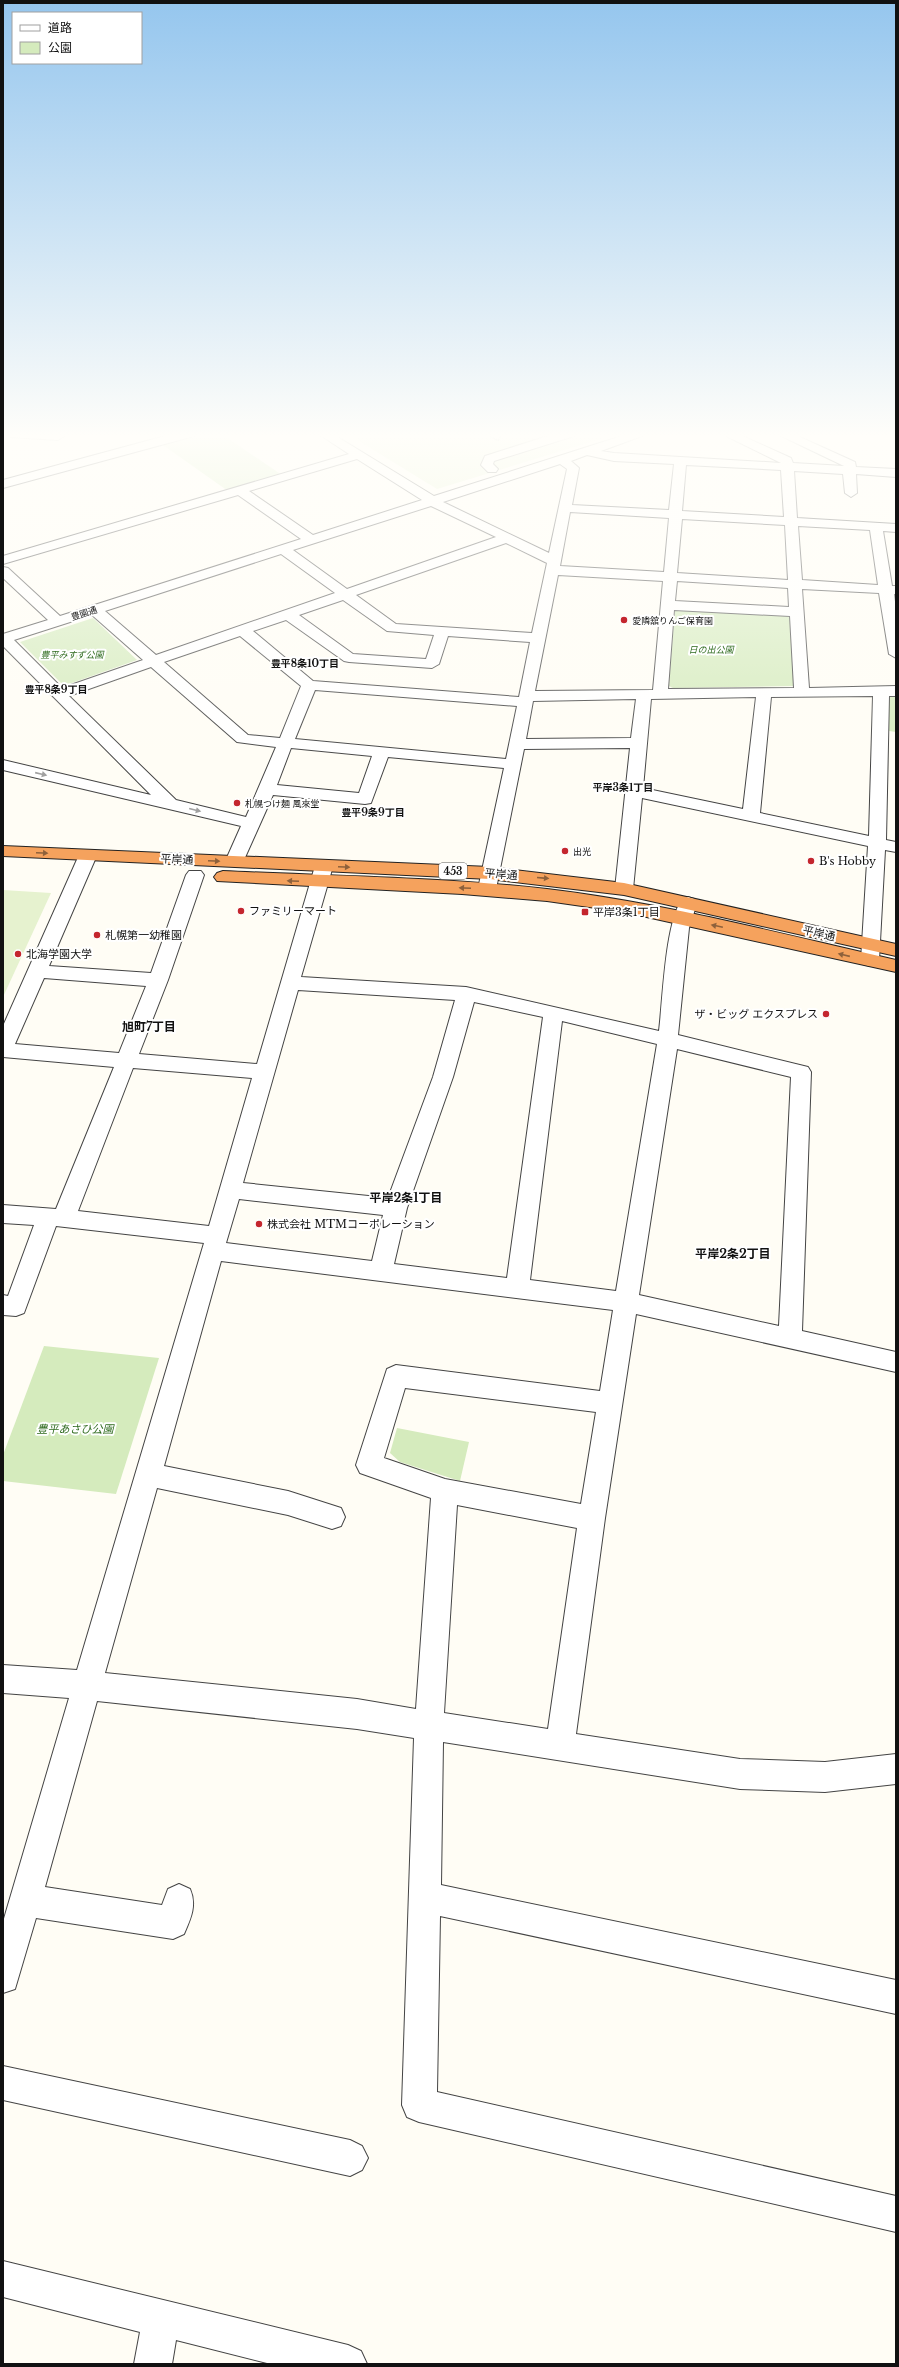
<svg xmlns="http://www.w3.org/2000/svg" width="899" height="2367" font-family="'Libre Baskerville','Noto Sans JP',serif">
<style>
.green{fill:#d5ebbd}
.pitch{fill:#e6f2cf}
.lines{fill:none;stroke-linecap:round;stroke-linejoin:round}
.minor-casing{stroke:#444;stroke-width:2}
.highway-casing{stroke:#222;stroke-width:2}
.path{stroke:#333;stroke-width:1.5;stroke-dasharray:2.5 1;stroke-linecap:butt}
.minor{fill:#fff;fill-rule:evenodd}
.highway{fill:#f5a25d;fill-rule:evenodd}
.oneway{fill:#a0a0a0}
.oneway2{fill:#8e613b}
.poi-dot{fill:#c4262e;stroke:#fff;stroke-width:1.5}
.labels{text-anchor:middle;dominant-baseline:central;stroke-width:4;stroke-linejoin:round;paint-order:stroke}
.far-street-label{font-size:9px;fill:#111;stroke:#fff}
.far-poi-label{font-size:9px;fill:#111;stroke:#fff;text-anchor:start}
.far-park-label{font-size:9px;font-style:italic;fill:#2f6b1f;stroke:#fff}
.far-neighbourhood-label{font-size:10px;font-weight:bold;fill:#111;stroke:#fff}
.shield{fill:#fff;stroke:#585858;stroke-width:1}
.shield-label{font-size:10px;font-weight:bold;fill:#111}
.street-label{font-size:11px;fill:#111;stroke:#fff}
.poi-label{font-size:11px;fill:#111;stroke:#fff;text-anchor:start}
.park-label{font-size:11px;font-style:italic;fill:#2f6b1f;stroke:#fff}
.neighbourhood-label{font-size:12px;font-weight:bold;fill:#111;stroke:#fff}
</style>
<rect width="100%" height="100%" fill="#fffdf5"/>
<g class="green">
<polygon points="205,433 220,433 282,475 228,491 163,445"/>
<polygon points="675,609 787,615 791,618 795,686 673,688 669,686"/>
<polygon points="93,618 137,660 69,684 62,684 20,642"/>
<polygon points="892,695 896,695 896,732 889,731 888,699"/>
<polygon points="44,1346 159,1358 116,1494 3,1481 3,1455"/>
<polygon points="397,1428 469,1442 460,1481 400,1462 390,1453"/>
</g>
<g class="pitch">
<polygon points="346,433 620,433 437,489"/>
<polygon points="3,890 51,893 3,997"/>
</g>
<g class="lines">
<g class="minor-casing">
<g id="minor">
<polygon points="5,433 61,433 64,436 58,440 11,437"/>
<polygon points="176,433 196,433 194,436 3,488 3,480"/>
<path d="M 317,433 L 331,433 L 434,496 L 631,433 L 650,433 L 601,451 L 614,453 L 781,463 L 720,433 L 736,433 L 791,458 L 793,463 L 844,466 L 775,433 L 791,433 L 855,462 L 856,467 L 896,469 L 896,477 L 856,474 L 857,493 L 851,497 L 845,493 L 843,474 L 794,471 L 797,518 L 896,524 L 896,532 L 883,531 L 892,586 L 896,586 L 896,594 L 894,594 L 896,609 L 896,658 L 889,654 L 879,593 L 802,589 L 809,688 L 896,686 L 896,696 L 889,696 L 886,840 L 896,842 L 896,852 L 885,850 L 879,960 L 877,964 L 870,966 L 863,964 L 861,960 L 868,846 L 642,798 L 633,889 L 630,893 L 618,893 L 615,889 L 630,748 L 524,749 L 496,889 L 493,893 L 481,893 L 478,889 L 504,768 L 388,757 L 371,803 L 365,804 L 273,795 L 243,862 L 240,866 L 228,866 L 225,862 L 241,826 L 3,770 L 3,760 L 151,795 L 3,646 L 3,634 L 48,620 L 3,578 L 3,567 L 8,568 L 60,616 L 301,539 L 238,495 L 3,564 L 3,556 L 349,454 ZM 587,455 L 614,461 L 674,464 L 669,510 L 572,505 L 579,468 L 571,461 ZM 357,459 L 422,500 L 313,535 L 249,491 ZM 560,464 L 567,469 L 549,553 L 443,502 ZM 686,465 L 781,470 L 784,517 L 682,511 ZM 431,506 L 496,537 L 347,589 L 293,550 ZM 570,512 L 669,518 L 664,572 L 560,566 ZM 682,519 L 785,525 L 788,580 L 677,573 ZM 798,526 L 870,530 L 878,585 L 802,580 ZM 506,543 L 547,563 L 532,633 L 396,624 L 356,595 ZM 281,554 L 335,593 L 156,655 L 105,611 ZM 558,575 L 663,581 L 653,690 L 535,691 ZM 677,581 L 788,588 L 789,607 L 675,601 ZM 343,600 L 387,631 L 434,635 L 426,659 L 353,654 L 299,615 ZM 674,610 L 790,616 L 794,688 L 668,689 ZM 92,615 L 143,660 L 62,688 L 14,640 ZM 286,620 L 344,661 L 349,662 L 432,668 L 439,664 L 448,636 L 530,642 L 519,697 L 313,681 L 253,631 ZM 240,636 L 301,686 L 280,738 L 248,735 L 164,662 ZM 151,667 L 237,742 L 276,747 L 246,817 L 176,800 L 69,696 ZM 315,690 L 517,706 L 506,759 L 295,739 ZM 873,696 L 869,836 L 760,813 L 771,697 ZM 756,697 L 743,809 L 643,788 L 651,699 ZM 636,699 L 631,738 L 526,739 L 533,701 ZM 291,748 L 372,756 L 359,793 L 277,785 Z"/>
<polygon points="557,433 576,433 574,436 494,461 493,464 498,469 496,472 488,472 481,465 485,456"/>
<path d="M 88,850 L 94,851 L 97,855 L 49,966 L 151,973 L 186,875 L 189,871 L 201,871 L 204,875 L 168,980 L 139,1054 L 257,1064 L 315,866 L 318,862 L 330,862 L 333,866 L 301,977 L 466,987 L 659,1031 C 663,998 665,924 682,899 L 688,897 L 694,899 L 697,903 L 689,928 L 678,1035 L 808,1067 L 811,1072 L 802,1331 L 896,1352 L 896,1372 L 636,1314 L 605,1518 L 576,1734 L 740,1759 L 825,1762 L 896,1754 L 896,1784 L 825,1792 L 740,1789 L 443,1742 L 441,1885 L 896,1980 L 896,2014 L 440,1916 L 437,2092 L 896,2196 L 896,2232 L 419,2122 L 407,2117 L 402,2105 L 414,1738 L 357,1729 L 97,1701 L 45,1887 L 162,1905 L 168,1889 L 179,1884 L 190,1889 C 197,1905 191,1918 184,1934 L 173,1939 L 36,1918 L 15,1989 L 3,1993 L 3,1922 L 69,1698 L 3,1693 L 3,1665 L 77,1670 L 204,1243 L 56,1226 L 24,1313 L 16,1316 L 3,1315 L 3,1295 L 8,1296 L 34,1225 L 3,1223 L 3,1205 L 56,1209 L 114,1067 L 3,1057 L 3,1026 L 79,855 L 82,851 ZM 44,978 L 146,986 L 119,1053 L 15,1044 ZM 298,990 L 455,1000 L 433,1077 L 388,1198 L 243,1183 ZM 474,1002 L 543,1017 L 507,1278 L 394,1264 L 407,1208 L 453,1077 ZM 562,1021 L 657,1044 L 616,1291 L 530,1280 ZM 677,1049 L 791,1077 L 779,1326 L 639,1295 ZM 133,1068 L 252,1078 L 209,1226 L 78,1211 ZM 239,1199 L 383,1215 L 372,1261 L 226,1243 ZM 221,1261 L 613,1310 L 600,1391 L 396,1365 L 387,1369 L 356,1465 L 360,1473 L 431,1498 L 416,1709 L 357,1699 L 105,1673 L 157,1488 L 288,1515 L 332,1529 L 341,1526 L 345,1517 L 341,1508 L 288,1491 L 164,1466 ZM 405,1388 L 596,1412 L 581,1504 L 445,1479 L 384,1458 ZM 457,1505 L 577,1528 L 548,1729 L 444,1713 Z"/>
<polygon points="3,2066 350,2140 362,2146 368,2158 362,2170 350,2176 3,2100"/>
<polygon points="3,2261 348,2345 361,2351 367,2364 271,2364 176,2340 172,2364 134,2364 140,2332 3,2297"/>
</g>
</g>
<g class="highway-casing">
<g id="highway">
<polygon points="3,846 490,867 624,883 896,944 896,956 624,895 490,879 3,856"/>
<path d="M 223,871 C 331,876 440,877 547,889 C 665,903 781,934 896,960 L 896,972 L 624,912 L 547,901 L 462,894 L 217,881 L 214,877 L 217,873 Z"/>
</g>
</g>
<g class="path">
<polyline points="483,433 497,440"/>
<polyline points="498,441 502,433"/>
</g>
<use href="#minor" class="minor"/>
<use href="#highway" class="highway"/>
</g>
<defs><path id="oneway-solid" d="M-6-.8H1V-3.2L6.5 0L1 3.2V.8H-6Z"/></defs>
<g class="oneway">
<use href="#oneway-solid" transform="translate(41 774) rotate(13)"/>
<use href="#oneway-solid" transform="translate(195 810) rotate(14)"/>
</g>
<g class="oneway2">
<use href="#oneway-solid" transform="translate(42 853) rotate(3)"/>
<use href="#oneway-solid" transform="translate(214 861) rotate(3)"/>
<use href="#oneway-solid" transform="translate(344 867) rotate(3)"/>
<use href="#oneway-solid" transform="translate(543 878) rotate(5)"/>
<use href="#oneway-solid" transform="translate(293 881) rotate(-177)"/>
<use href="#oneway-solid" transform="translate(465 888) rotate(-177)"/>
<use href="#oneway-solid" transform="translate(717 926) rotate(-168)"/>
<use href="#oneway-solid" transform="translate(844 955) rotate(-167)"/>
</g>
<linearGradient id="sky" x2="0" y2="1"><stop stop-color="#95c6ee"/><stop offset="0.57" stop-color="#fffefa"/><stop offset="1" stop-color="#fffefa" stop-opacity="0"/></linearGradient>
<rect width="899" height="765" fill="url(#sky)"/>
<g class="poi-dot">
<circle cx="624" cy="620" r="4"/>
<circle cx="237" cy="803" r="4"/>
<circle cx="565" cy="851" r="4"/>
<circle cx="811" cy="861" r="4"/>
<circle cx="241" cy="911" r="4"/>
<rect x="581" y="908" width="8" height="8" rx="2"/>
<circle cx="97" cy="935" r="4"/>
<circle cx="18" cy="954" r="4"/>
<circle cx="826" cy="1014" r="4"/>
<circle cx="259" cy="1224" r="4"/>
</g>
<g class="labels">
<g class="far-street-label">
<text transform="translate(84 613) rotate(-18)">豊園通</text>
</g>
<g class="far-poi-label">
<text x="632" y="620">愛隣舘りんご保育園</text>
<text x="245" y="803">札幌つけ麺 風來堂</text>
<text x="573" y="851">出光</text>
</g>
<g class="far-park-label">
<text x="711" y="649">日の出公園</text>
<text x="72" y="654">豊平みすず公園</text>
</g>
<g class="far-neighbourhood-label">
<text x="305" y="663">豊平8条10丁目</text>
<text x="56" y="689">豊平8条9丁目</text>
<text x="623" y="787">平岸3条1丁目</text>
<text x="373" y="812">豊平9条9丁目</text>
</g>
<rect class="shield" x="439" y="863" width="28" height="16" rx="3"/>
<g class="shield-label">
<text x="453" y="871">453</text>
</g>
<g class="street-label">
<text transform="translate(177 859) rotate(3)">平岸通</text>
<text transform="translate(501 874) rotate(5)">平岸通</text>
<text transform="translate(819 933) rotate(13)">平岸通</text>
</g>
<g class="poi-label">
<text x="819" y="861">B's Hobby</text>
<text x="249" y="911">ファミリーマート</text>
<text x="593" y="912">平岸3条1丁目</text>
<text x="105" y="935">札幌第一幼稚園</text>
<text x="26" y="954">北海学園大学</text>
<text x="818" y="1014" text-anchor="end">ザ・ビッグ エクスプレス</text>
<text x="267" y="1224">株式会社 MTMコーポレーション</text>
</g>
<g class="park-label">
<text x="75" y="1429">豊平あさひ公園</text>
</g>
<g class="neighbourhood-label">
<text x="149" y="1026">旭町7丁目</text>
<text x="406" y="1197">平岸2条1丁目</text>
<text x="733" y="1253">平岸2条2丁目</text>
</g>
</g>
<rect width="899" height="2367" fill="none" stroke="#111111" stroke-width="8"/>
<rect x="12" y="12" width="130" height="52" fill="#ffffff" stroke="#a0a0a0"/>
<rect x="20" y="25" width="20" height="6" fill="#ffffff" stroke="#a0a0a0"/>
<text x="48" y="32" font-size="12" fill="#111111">道路</text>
<rect x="20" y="42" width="20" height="12" fill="#d5ebbd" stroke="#a0a0a0"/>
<text x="48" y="52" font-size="12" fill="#111111">公園</text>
</svg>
